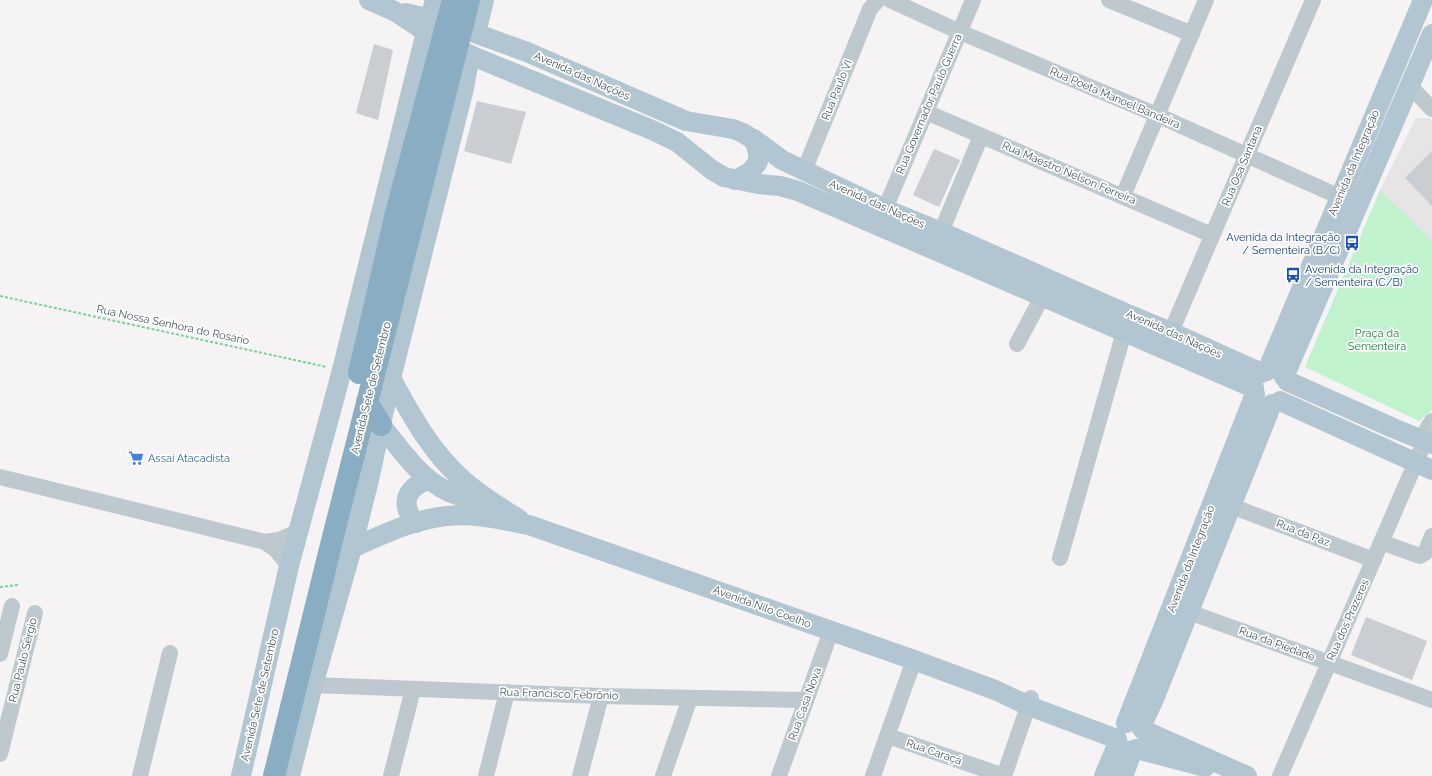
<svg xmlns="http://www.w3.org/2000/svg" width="1432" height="776" font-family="Raleway,sans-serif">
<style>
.education{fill:#e6e4e5}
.green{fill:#c1f2ce}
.building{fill:#caced2}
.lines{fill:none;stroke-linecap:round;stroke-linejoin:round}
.path{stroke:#77d299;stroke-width:2;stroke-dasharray:3 2;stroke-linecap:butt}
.minor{stroke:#bdc9cf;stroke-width:16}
.major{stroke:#b2c6d2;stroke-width:20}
.highway{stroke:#89adc2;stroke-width:22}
.labels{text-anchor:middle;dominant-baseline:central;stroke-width:3.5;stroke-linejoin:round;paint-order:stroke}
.street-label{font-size:11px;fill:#495961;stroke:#fff}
.transit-label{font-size:11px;fill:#164399;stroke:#fff;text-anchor:end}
.park-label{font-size:11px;fill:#14883e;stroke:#fff}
.shop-label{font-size:11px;fill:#366cbe;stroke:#fff;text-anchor:start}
</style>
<rect width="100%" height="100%" fill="#f5f3f3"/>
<polygon class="education" points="1416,118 1429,118 1432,121 1432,241 1380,190"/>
<polygon class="green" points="1380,190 1432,241 1432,410 1419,421 1305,367"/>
<g class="building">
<polygon points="374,44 393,50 378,120 356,113"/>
<polygon points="477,101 526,112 511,164 464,151"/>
<polygon points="934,149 960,160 939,207 913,195"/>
<polygon points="1432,151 1432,206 1405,178"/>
<polygon points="1366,617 1427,641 1412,680 1351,655"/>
</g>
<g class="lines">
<g class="path">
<polyline points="0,296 327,367"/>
<polyline points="0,587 18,585"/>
</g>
<g class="minor">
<polyline points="890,0 960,32 1157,115 1340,197"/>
<polyline points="1109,0 1192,34"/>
<polyline points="1410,86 1432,109"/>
<polyline points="926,112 1212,235"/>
<polyline points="804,171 870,9 878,0"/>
<polyline points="1123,196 1206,0"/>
<polyline points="885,209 973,0"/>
<polyline points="941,232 981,136"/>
<polyline points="1171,332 1313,0"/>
<polyline points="1017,344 1042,297 1044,284"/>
<polyline points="0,477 265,542 276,550 289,566"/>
<polyline points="1231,506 1374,560"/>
<polyline points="265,542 279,540 299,531"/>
<polyline points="1381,542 1420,556 1425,553 1432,536"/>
<polyline points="1060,558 1124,332 1124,320"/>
<polyline points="1189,612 1432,700"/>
<polyline points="0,654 12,606"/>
<polyline points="313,685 601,696 806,700"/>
<polyline points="888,736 1004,776"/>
<polyline points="0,754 35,613"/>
<polyline points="140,776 170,653"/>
<polyline points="391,776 413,689"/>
<polyline points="486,776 507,692"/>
<polyline points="580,776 601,696"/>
<polyline points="663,776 690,698"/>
<polyline points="779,776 831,631"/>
<polyline points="873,776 914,660"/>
<polyline points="1004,776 1031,698"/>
<polyline points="1280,776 1425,441 1427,429 1432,421"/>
</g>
<g class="major">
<polyline points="369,0 394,11 426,32 470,55 652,130 677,142 712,170 724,177 758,184 780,186 798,191 1254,388"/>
<polyline points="405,13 442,21 527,52 686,121 733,129 743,133 762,145 782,160 885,209 941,232 1125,313 1171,332 1262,373"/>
<polyline points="430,18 435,0"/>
<polyline points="476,33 484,0"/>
<polyline points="735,180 750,172 758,162 758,152 754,139"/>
<polyline points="1267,371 1423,0"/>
<polyline points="1284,377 1432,34"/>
<path d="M 391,378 C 411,415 431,452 463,480 C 480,495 499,507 519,519"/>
<polyline points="1287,381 1393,428 1432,444"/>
<polyline points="1280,401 1432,470"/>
<path d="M 381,425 C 403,452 424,486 460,496 C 468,499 478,499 487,501"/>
<path d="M 416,523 C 399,504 406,487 429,480"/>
<path d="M 352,548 C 382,535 414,519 447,516 C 474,513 502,520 529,525 L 914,660 L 995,690 L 1029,706 L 1117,739"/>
<polyline points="1126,723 1255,394"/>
<polyline points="1141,727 1154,699 1272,404"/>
<polyline points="1143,730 1247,776"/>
<polyline points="1137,749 1205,767"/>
<polyline points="241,776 289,566 342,370 426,32"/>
<polyline points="290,776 313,685 352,548 369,480 391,378 464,88 470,55"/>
<polyline points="1104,776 1118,743"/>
<polyline points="1123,776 1133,750"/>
</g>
<g class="highway">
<polyline points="359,373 396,213 453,0"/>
<polyline points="367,402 381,425"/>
<polyline points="274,776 329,553 469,0"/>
</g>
</g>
<defs>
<g id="bus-bare" transform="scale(1.2)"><path d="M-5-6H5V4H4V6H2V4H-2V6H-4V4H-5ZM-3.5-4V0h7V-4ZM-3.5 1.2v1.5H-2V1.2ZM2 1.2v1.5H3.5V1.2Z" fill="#1a4fb4" stroke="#fff" stroke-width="2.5" paint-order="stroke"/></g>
<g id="supermarket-bare" transform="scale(1.2)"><path d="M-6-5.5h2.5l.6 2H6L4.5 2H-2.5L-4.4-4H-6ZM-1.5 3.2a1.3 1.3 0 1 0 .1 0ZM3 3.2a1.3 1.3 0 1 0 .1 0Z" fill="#3f7fe0" stroke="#fff" stroke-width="2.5" paint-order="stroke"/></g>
</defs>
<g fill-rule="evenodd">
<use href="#bus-bare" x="1352" y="243"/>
<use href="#bus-bare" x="1293" y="275"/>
<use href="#supermarket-bare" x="136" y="458"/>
</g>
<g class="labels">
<g class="street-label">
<text transform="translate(582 76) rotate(24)">Avenida das Nações</text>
<text transform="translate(837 90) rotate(-68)">Rua Paulo VI</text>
<text transform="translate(1115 98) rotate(23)">Rua Poeta Manoel Bandeira</text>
<text transform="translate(929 104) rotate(-67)">Rua Governador Paulo Guerra</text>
<text transform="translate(1354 163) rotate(-67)">Avenida da Integração</text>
<text transform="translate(1242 166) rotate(-67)">Rua Osa Santana</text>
<text transform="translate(1069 173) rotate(23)">Rua Maestro Nelson Ferreira</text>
<text transform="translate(877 204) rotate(24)">Avenida das Nações</text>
<text transform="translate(173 325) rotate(12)">Rua Nossa Senhora do Rosário</text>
<text transform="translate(1174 334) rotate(24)">Avenida das Nações</text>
<text transform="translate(371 388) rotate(-76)">Avenida Sete de Setembro</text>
<text transform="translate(1303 533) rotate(21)">Rua da Paz</text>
<text transform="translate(1191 559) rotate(-69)">Avenida da Integração</text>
<text transform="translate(762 607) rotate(20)">Avenida Nilo Coelho</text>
<text transform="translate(1348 620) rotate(-66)">Rua dos Prazeres</text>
<text transform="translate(1277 644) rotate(20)">Rua da Piedade</text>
<text transform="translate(23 660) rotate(-76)">Rua Paulo Sérgio</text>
<text transform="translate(559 694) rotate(2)">Rua Francisco Febrônio</text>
<text transform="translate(260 695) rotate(-77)">Avenida Sete de Setembro</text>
<text transform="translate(805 704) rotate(-70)">Rua Casa Nova</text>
<text transform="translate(934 752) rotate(19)">Rua Caraçá</text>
</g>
<g class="transit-label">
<text x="1340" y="237">Avenida da Integração<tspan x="1340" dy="13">/ Sementeira (B/C)</tspan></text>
<text x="1305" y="269" text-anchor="start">Avenida da Integração<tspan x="1305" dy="13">/ Sementeira (C/B)</tspan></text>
</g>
<g class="park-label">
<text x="1377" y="333">Praça da<tspan x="1377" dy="13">Sementeira</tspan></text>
</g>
<g class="shop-label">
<text x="148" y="458">Assaí Atacadista</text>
</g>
</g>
</svg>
